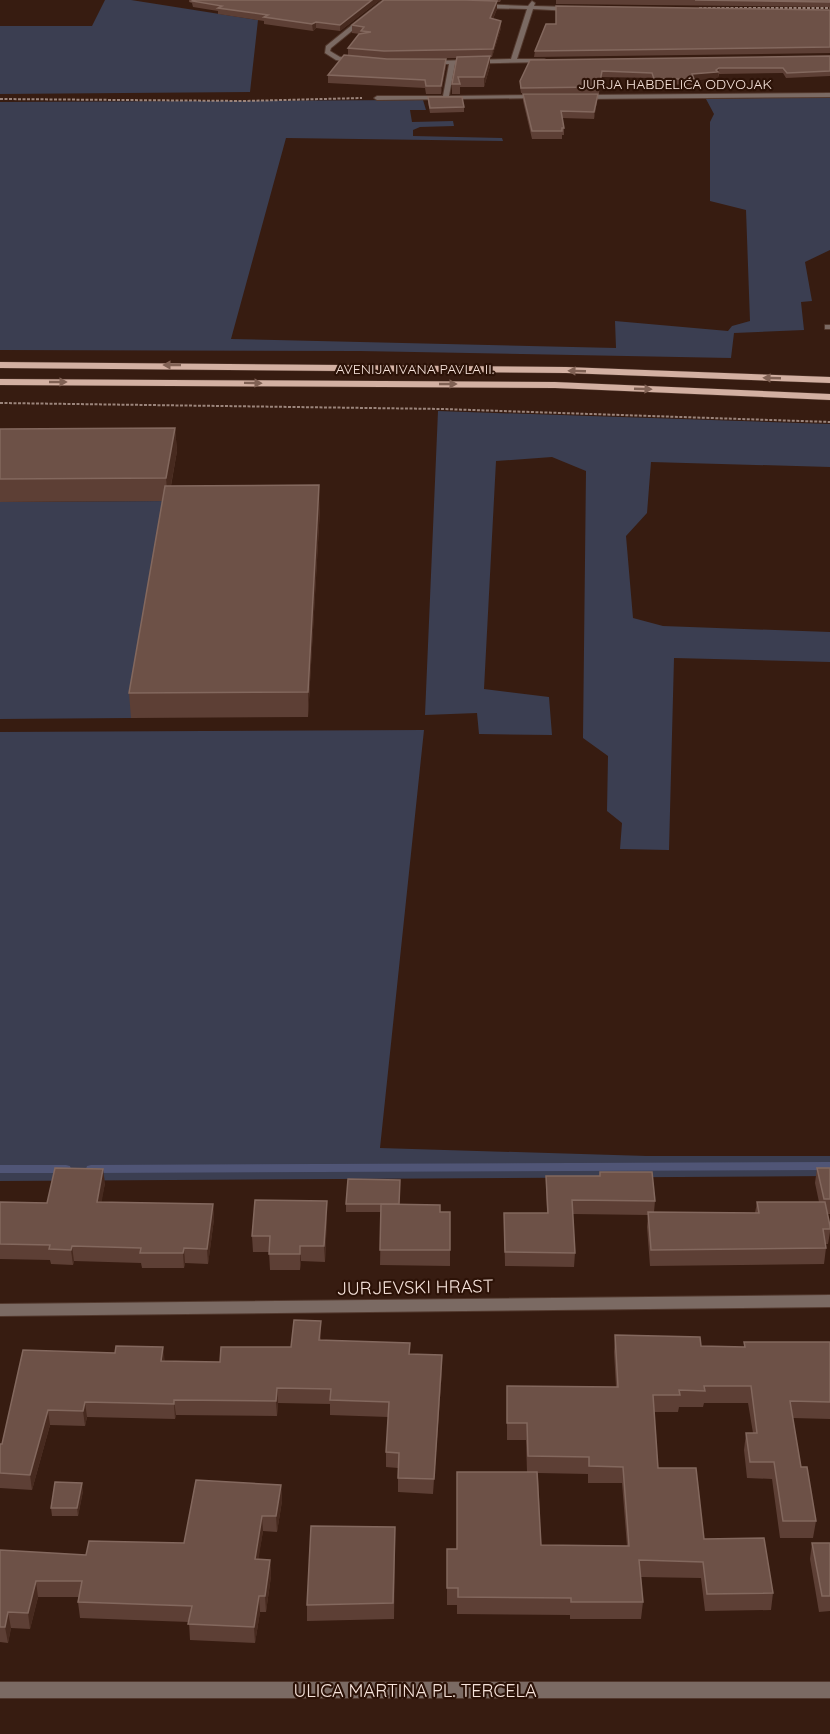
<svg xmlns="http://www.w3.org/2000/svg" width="830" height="1734" font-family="Quicksand,sans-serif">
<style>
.green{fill:#3b3e51}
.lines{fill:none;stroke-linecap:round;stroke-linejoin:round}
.stream{fill:#505576;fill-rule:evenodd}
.lane-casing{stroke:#52382d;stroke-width:2}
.street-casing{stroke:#52382d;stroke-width:2}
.primary-casing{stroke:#52382d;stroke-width:1}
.path{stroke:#9b847b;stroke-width:2;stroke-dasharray:3 1.5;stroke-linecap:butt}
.lane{fill:#7b6a63;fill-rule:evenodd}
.street{fill:#7b6a63;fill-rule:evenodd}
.primary{fill:#d3b0a2;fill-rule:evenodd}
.wall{fill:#5d3f35;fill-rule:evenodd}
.shaded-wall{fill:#472a1f}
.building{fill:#6d5147;stroke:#83685e;stroke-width:1.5}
.oneway{fill:#806154}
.labels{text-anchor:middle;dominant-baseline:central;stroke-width:4.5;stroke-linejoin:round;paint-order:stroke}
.far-street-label{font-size:14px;fill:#f7e4dc;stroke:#2c1207}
.near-street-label{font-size:18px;fill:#f7e4dc;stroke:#2c1207}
</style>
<rect width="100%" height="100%" fill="#371c11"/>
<g class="green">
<polygon points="105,0 131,0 258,20 250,92 0,94 0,26 92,26"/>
<polygon points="830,97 830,250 805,262 812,301 801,302 804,330 734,333 731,358 359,351 0,350 0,102 423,100 426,110 410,110 412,122 453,121 454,126 420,127 413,130 413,136 502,138 503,141 286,138 231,339 616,348 615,321 728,331 732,326 750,321 746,210 710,201 710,122 714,114 706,99"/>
<polygon points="438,411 830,424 830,467 651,462 647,513 626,536 633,618 663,626 830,632 830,662 674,658 669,850 620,849 622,823 607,811 608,756 583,738 586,471 552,457 496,461 484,689 549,697 552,735 479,734 477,713 425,715"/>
<polygon points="168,501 131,718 0,719 0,502"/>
<polygon points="424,730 380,1148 647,1156 830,1156 830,1176 0,1181 0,732"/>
</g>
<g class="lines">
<g class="stream">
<polygon points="830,1162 830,1170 91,1173 87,1172 86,1169 87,1166 91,1165"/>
<polygon points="0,1165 66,1165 70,1166 71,1169 70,1172 66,1173 0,1173"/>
</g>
<g class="lane-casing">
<rect id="lane" x="825" y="325" width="5" height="4"/>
</g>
<g class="street-casing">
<g id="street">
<polygon points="383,0 390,0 331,48 330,51 340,57 357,61 357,63 336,60 325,53 326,46"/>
<polygon points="532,1 535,3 534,6 571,7 574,9 571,11 533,9 517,59 544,59 546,60 546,62 455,64 449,96 538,95 540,96 540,98 377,100 374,98 377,96 443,96 449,64 432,64 429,62 430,61 511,59 527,9 480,8 477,6 480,4 528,6"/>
<polygon points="830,93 830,97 582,99 579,97 582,95"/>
<polygon points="830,1295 830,1307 0,1316 0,1304"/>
<rect x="0" y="1682" width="830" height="16"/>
</g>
</g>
<g class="primary-casing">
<g id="primary">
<polygon points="0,362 566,367 830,377 830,383 566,373 0,368"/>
<polygon points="0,379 555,382 830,394 830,400 555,388 0,385"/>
</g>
</g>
<g class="path">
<polyline points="699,8 830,8"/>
<polyline points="0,99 244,101 362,98"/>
<polyline points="0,403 442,409 830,422"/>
</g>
<use href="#lane" class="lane"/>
<use href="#street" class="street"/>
<use href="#primary" class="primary"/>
</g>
<g class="wall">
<polygon points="189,0 380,0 340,31 316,28 313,31 264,24 264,21 218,14 218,11 193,7 192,3 189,2"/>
<polygon points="384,0 501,0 500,2 497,2 497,9 493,19 501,28 492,57 490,57 490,66 484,87 460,87 460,94 452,94 452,84 457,58 384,59 446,59 446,66 441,94 426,94 425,88 328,83 328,75 348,55 348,48 360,34 352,33 352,25"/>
<polygon points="556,0 830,0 830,7 556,4"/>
<polygon points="830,10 830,53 534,57 535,51 556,24"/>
<polygon points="830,56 830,76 786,78 783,73 719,74 718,78 694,80 694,85 653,84 652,78 602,77 599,93 521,93 520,87 520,81 530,60"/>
<polygon points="523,94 597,101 594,119 562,118 564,128 564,135 562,135 562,139 532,139 523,101"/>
<polygon points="428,97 464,107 464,112 430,113 428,102"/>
<polygon points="175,428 177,451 171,486 320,508 308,717 131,718 129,693 162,501 0,502 0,429"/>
<polygon points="817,1168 830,1168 830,1214 827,1214 830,1226 830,1232 828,1244 826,1244 826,1248 824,1264 650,1266 647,1227 648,1215 573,1214 575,1253 574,1267 505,1266 504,1213 547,1213 546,1189 546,1176 599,1176 600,1172 655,1201 654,1212 755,1213 757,1202 819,1202 815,1183"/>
<polygon points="105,1183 101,1202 213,1204 214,1219 208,1264 185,1263 184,1268 142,1268 141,1263 74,1261 73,1265 51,1264 50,1260 0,1259 0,1202 47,1203"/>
<polygon points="346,1204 399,1204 440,1212 450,1212 450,1266 380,1265 381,1212 346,1212"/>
<polygon points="327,1216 325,1262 301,1261 300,1270 270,1270 269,1252 253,1252 252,1236"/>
<polygon points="321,1321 321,1340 410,1354 442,1355 442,1370 433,1494 398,1492 398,1468 386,1467 386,1452 388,1417 330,1415 330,1404 278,1403 277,1416 176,1415 175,1419 87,1417 85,1426 50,1425 32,1490 0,1488 0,1444 2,1444 23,1350 165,1361 220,1362 291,1347"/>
<path d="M 615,1335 L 701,1346 L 744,1347 L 744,1342 L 830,1342 L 830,1419 L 793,1418 L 801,1467 L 816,1521 L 813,1538 L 780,1538 L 772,1479 L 747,1478 L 744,1450 L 746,1433 L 753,1433 L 748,1403 L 704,1403 L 703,1407 L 679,1407 L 678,1412 L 654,1412 L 658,1468 L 704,1539 L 773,1593 L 771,1610 L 705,1611 L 701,1578 L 641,1577 L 643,1602 L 641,1619 L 570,1619 L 570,1615 L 457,1614 L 457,1605 L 447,1605 L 447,1549 L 457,1549 L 527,1472 L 526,1440 L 507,1440 L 507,1386 L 616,1387 L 614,1352 ZM 538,1473 L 588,1474 L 588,1483 L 622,1483 L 627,1546 L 541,1545 Z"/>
<polygon points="281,1485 282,1501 277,1532 263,1531 258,1559 270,1560 271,1576 266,1612 260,1612 255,1643 190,1640 189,1622 80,1618 78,1602 79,1597 38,1597 30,1629 11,1628 8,1643 0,1642 0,1550 86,1555 184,1543"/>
<polygon points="83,1491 78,1516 52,1516 51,1508"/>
<polygon points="395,1543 394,1619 307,1621 307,1605"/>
<polygon points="812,1543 830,1543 830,1611 819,1612 810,1559"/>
</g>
<g class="shaded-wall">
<polygon points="372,0 380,0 340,31 340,25"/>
<polygon points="497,1 497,9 490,25 490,18"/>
<polygon points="501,21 501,28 492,57 493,49"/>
<polygon points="316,22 316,28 313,31 312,24"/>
<polygon points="490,56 490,66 484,87 484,77"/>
<polygon points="446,59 446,66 441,94 441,86"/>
<polygon points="719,68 718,78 694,80 692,74"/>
<polygon points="598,94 597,101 594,119 594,112"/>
<polygon points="175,428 177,451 168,501 166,478"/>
<polygon points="319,485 320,508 308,717 308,692"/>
<polygon points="103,1169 105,1183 99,1217 97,1202"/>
<polygon points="327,1201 327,1216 325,1262 324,1246"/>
<polygon points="213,1204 214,1219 208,1264 207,1249"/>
<polygon points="72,1246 74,1261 73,1265 71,1250"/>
<polygon points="300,1246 301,1261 300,1270"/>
<polygon points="184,1248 185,1263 184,1268 183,1253"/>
<polygon points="321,1321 321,1335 319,1354 319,1340"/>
<polygon points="163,1347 165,1362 161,1361"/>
<polygon points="442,1355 442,1370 433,1494 434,1479"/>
<polygon points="277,1388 278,1403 277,1416 276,1401"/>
<polygon points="174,1400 176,1415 175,1419 174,1404"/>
<polygon points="85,1402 87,1417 85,1426 83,1411"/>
<polygon points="48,1410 50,1425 32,1490 30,1475"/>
<polygon points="82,1483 83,1491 78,1516 77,1508"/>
<polygon points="281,1485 282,1501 277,1532 276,1516"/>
<polygon points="262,1516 263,1531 256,1575 255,1559"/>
<polygon points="270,1560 271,1576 266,1612 265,1596"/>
<polygon points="36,1581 38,1597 30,1629 28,1613"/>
<polygon points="259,1596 260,1612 255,1643 254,1627"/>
<polygon points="8,1612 11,1628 8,1643 5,1627"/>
</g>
<g class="building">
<polygon points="194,0 372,0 340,25 316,22 312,24 264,17 268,15 218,8 222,6 192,1"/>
<polygon points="384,0 465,0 497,1 490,18 501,21 493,49 384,51 348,48 359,34 371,32 361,31 364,27 352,25"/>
<polygon points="695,0 830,0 830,2"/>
<polygon points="556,6 830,10 830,47 535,51 546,24 556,24"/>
<polygon points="344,55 387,59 446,59 441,86 426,86 425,80 328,75"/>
<polygon points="490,56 484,77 458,77 460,84 452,84 457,57"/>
<polygon points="830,56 830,71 787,73 783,68 719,68 716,70 718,72 692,74 694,79 654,79 652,73 602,71 599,87 521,88 520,81 530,60"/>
<polygon points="523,94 598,94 594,112 561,111 564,128 562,128 562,131 532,131"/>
<polygon points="428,97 462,97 464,107 430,108"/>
<polygon points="175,428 166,478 0,479 0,429"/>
<polygon points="319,485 308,692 129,693 165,486"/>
<polygon points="55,1168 103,1169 97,1202 213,1204 207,1249 184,1248 183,1253 140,1253 141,1248 72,1246 71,1250 49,1249 50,1245 0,1244 0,1202 47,1203"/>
<polygon points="817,1168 830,1168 830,1199 824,1199"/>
<polygon points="600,1172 652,1172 655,1201 572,1200 575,1253 505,1252 504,1213 548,1213 546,1176 600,1176"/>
<polygon points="348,1179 400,1180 399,1204 346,1204"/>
<polygon points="255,1200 327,1201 324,1246 300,1246 300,1254 269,1254 270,1236 252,1236"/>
<polygon points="757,1202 825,1202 830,1226 830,1229 823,1229 826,1248 651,1250 648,1212 759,1213"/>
<polygon points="381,1204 440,1205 440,1212 450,1212 450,1250 380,1250"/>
<polygon points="294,1320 321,1321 319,1340 410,1343 409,1354 442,1355 434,1479 398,1478 399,1453 386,1452 389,1402 330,1400 331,1389 277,1388 276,1401 174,1400 174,1404 85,1402 83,1411 48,1410 30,1475 0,1473 0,1444 2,1444 23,1350 115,1353 116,1346 163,1347 161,1361 220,1362 221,1347 291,1347"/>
<polygon points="615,1335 700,1337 701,1346 745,1347 744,1342 830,1342 830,1402 790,1401 801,1467 807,1467 816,1521 783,1521 774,1462 750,1462 746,1433 757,1433 751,1386 704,1386 705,1391 679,1390 680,1395 653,1395 658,1468 696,1468 704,1539 764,1538 773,1593 707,1594 703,1562 639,1560 643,1602 571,1602 571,1598 458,1597 458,1588 447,1588 447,1549 457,1549 457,1472 537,1472 541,1545 629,1546 623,1467 589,1466 589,1457 528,1456 527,1423 507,1423 507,1386 618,1387"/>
<polygon points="196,1480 281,1485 276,1516 262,1516 255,1559 270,1560 265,1596 259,1596 254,1627 188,1624 192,1606 78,1602 82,1581 36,1581 28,1613 8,1612 5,1627 0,1627 0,1550 86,1555 89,1541 184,1543"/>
<polygon points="55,1482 82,1483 77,1508 51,1508"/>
<polygon points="311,1526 395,1527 393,1603 307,1605"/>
<polygon points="812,1543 830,1543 830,1596 822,1596"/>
</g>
<defs><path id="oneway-solid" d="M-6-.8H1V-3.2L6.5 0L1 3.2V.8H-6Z" transform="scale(1.5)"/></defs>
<g class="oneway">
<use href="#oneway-solid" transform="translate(172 365) rotate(-180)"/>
<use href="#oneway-solid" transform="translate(577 371) rotate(-178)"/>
<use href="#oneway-solid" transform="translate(772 378) rotate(-178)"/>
<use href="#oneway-solid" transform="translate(58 382)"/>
<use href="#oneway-solid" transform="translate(253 383) rotate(1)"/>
<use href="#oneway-solid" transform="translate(448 384)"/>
<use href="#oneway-solid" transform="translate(643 389) rotate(2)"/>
</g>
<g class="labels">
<g class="far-street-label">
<text x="675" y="84">JURJA HABDELIĆA ODVOJAK</text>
<text x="415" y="369">AVENIJA IVANA PAVLA II.</text>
</g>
<g class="near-street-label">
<text transform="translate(415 1287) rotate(-1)">JURJEVSKI HRAST</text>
<text x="415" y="1690">ULICA MARTINA PL. TERCELA</text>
</g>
</g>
</svg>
